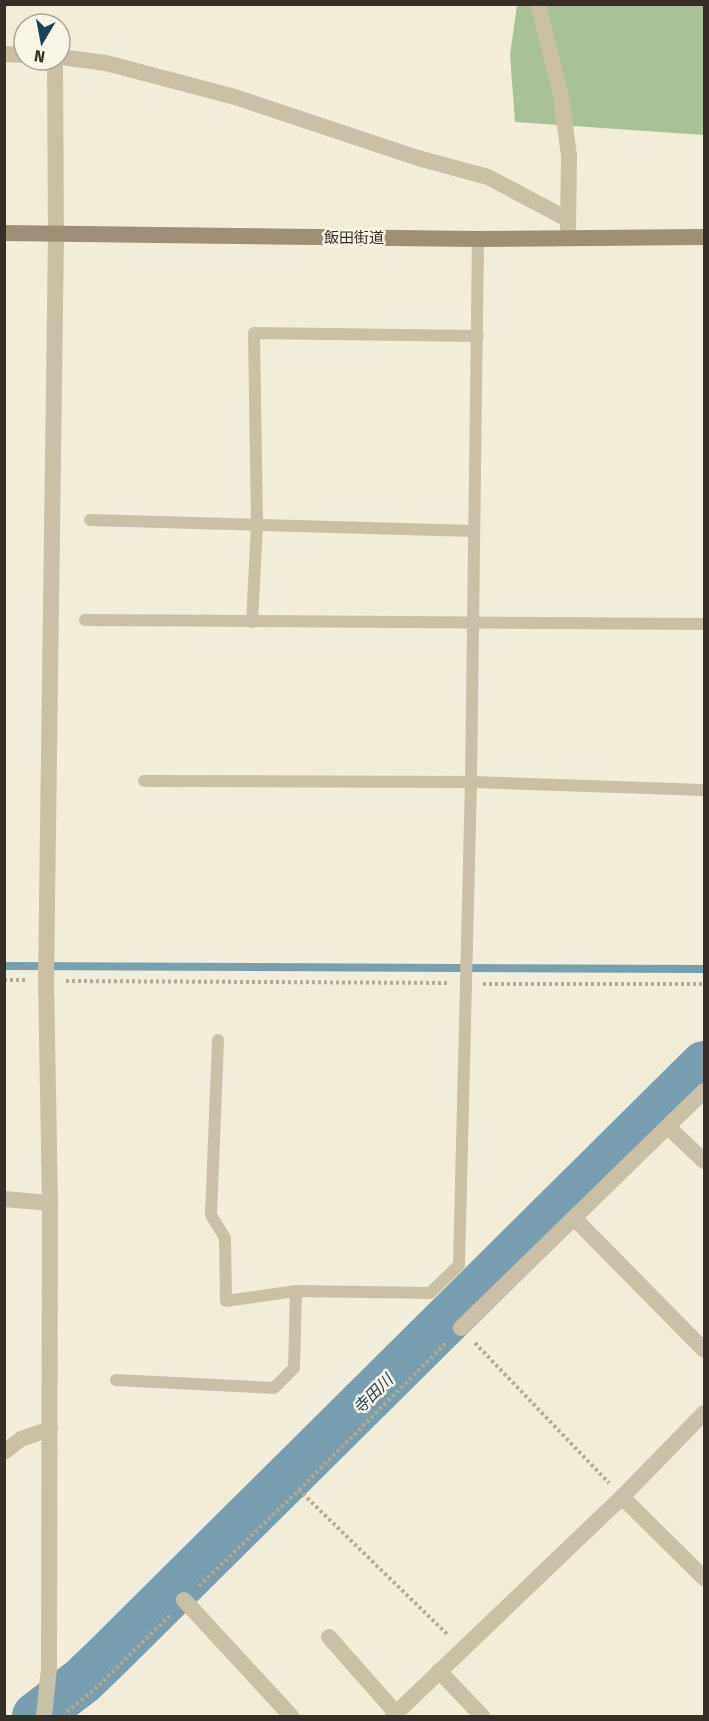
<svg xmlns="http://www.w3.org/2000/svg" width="709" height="1721" font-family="'Fira Sans','Noto Sans JP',sans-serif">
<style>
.green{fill:#a9c199}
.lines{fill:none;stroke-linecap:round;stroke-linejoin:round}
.stream{stroke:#779fb0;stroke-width:8}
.river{stroke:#779fb0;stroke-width:48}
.path{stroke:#b6aa8f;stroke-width:4;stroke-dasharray:3 3;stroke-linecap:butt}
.service{stroke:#cac0a5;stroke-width:12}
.minor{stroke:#cac0a5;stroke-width:16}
.secondary{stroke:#9e8f76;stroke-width:16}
.labels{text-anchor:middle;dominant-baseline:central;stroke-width:5;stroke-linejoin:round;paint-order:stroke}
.street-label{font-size:15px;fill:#362f27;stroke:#faf6e6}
.water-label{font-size:16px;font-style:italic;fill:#1b4458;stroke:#faf6e6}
</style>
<rect width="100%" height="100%" fill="#f2edd9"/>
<polygon class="green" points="517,5 704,5 704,135 515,122 510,55"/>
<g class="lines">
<polyline class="stream" points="4,966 704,969"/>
<polyline class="river" points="36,1716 82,1681 105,1659 704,1065"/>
<g class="path">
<polyline points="4,980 26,980"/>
<polyline points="66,981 449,983"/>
<polyline points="483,984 704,984"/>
<polyline points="475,1343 609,1483"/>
<polyline points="299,1490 447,1342"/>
<polyline points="199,1586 299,1490 448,1635"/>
<polyline points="67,1712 96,1688 170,1615"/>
</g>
<g class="service">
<polyline points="90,520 473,531"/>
<polyline points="85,620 704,624"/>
<polyline points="252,622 257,525 254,333 478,336"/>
<polyline points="144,781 471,782 704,790"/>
<polyline points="218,1040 211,1215 225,1238 226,1301 296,1291"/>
<polyline points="116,1380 274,1388 294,1368 296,1291 430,1293 459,1265 471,782 478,239"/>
</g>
<g class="minor">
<polyline points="538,4 561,96 569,156 568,228"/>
<polyline points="4,54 24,55"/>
<polyline points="60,57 106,63 235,97 418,158 488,177 567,219"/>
<polyline points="668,1127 704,1161"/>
<polyline points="4,1199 50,1203"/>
<polyline points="574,1218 704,1350"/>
<polyline points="461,1328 704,1091"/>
<polyline points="4,1452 21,1439 50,1429"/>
<polyline points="622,1497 704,1578"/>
<polyline points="184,1600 291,1716"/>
<polyline points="329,1637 396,1713"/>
<polyline points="439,1671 482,1716"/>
<polyline points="44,1716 49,1668 50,1203 46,980 56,234 55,60"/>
<polyline points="393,1716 622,1497 704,1413"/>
</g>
<polyline class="secondary" points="4,233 478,239 704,237"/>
</g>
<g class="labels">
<g class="street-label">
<text x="354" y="238">飯田街道</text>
</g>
<g class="water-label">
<text transform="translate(373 1394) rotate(-45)">寺田川</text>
</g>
</g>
<rect width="709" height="1721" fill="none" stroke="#362f27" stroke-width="12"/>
<g transform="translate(42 42) rotate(190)"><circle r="28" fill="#faf6e6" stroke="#aca69a" stroke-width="1.5"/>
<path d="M0-4.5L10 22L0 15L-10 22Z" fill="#1b4458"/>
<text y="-9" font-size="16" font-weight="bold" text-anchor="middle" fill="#362f27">N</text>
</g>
</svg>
